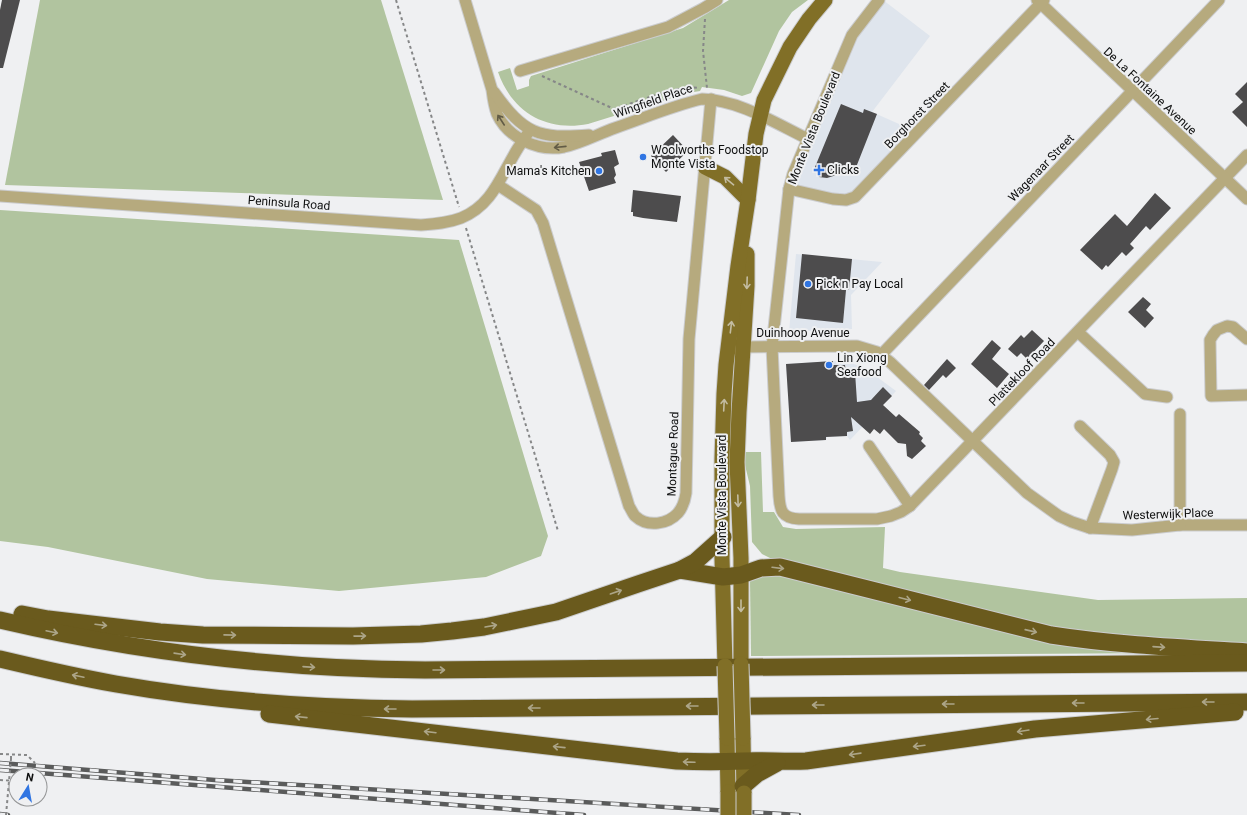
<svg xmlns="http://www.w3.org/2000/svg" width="1247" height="815" font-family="Roboto,sans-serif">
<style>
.built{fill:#dfe5ed}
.green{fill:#b1c49f}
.building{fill:#4d4c4d}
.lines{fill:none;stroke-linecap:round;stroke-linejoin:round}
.minor-casing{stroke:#cbccce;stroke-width:13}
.major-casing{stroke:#cbccce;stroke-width:17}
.highway-casing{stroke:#cbccce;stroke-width:19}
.path{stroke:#868788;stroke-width:2;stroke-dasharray:3 3;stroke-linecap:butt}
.minor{stroke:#b6aa7e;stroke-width:11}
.major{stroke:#816f27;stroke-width:15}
.highway{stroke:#6a5a1d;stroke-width:17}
.rail-casing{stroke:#5a5b5b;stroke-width:4.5}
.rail{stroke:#eff0f2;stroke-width:3;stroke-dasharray:9;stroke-linecap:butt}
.major-bridge-casing{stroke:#cbccce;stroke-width:17;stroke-linecap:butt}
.path-bridge{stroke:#868788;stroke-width:2;stroke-dasharray:3 3;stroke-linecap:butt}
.major-bridge{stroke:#816f27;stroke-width:15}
.oneway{stroke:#625c46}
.oneway2{stroke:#c3bca1}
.oneway3{stroke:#aca588}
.poi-dot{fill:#3075e2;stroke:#eff0f2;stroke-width:1.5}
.labels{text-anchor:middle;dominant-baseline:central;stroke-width:4;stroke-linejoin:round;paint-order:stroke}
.street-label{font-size:12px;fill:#0e0f0f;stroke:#eff0f2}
.poi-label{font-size:12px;fill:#0e0f0f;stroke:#eff0f2;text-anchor:start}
</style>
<rect width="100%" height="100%" fill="#eff0f2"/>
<g class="built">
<polygon points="883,0 930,36 872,112 917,132 855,197 789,189 853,35"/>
<polygon points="796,254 882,262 851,295 852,329 789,332"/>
<polygon points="838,361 846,361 859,366 857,368 877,377 896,391 850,440 847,436 827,437 826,440 791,442 786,364"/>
</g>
<g class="green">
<polygon points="40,0 381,0 443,200 5,185"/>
<path d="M 729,0 L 808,0 L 792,12 L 779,31 L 751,93 L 742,96 L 724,90 L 702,87 L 700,91 L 688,93 L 588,124 C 546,132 512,112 498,72 L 510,68 L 517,90 L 529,86 L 529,80 L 531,76 L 683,28 Z"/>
<polygon points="0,210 459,240 548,536 541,556 486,577 339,591 207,579 48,547 0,541"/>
<polygon points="744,452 761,452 763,512 774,512 783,527 796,529 885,527 883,568 900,572 1098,600 1247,598 1247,643 1172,641 1072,632 772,559 762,554 752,542 750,486 744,461"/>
<polygon points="770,573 1174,653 751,656 750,580"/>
</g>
<g class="building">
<polygon points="2,0 20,0 3,68 0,68 0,10"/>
<polygon points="1247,82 1247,127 1232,112 1243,102 1235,94"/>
<polygon points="841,104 863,113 864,109 877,114 853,175 846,172 827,178 819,177 815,167"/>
<polygon points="673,135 688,151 666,172 651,156"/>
<polygon points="615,150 619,164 614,167 616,175 614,178 616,183 589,191 579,162 602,156 601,153"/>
<polygon points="633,190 681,196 677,222 643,218 633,216 633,212 631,212"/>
<polygon points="1155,193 1171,208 1150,230 1146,226 1130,244 1134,248 1126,256 1122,252 1108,267 1106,265 1102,270 1080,250 1115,214 1127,226"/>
<polygon points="802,254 852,259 849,290 846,290 843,323 796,318"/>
<polygon points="1143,297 1151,304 1146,310 1154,318 1145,328 1128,312"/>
<polygon points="1032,330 1044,341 1027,359 1021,353 1017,357 1008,349 1021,335 1024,338"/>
<polygon points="992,340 1001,348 992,359 1009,374 997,388 971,364"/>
<polygon points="947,359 956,368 946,378 943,375 929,390 924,385"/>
<polygon points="833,361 833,365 845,365 846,373 855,372 857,402 871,400 883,387 892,396 883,405 896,417 899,414 920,432 919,434 923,438 921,441 926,446 912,459 907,456 906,444 898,443 884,429 880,434 874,429 870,434 851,417 853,431 847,432 847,436 826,437 826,440 791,442 786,364"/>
</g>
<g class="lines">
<g class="minor-casing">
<g id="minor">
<path d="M 465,0 L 492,90 C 493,98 494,106 497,114 C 508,138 538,152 564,147 C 582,143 598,134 615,128 C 644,118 672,106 702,99 C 739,100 775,123 808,139"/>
<path d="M 879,0 L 852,35 L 793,174 L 789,189 L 772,347 L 779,496 C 780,511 782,518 799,519 L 877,519 L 891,516 L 901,512 L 910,506 L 1247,155"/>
<polyline points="1037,0 1247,199"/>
<polyline points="520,71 668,27 704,8 717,0"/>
<path d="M 494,92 C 524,134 538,139 589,135"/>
<path d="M 498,185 L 536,210 L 543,223 L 629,506 C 631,509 633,514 635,516 C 648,528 668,524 678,513 C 683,507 685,500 686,493 L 689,339 L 711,99"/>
<polyline points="789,189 833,199 846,200 855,197 1044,0"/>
<path d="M 0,196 L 421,225 C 435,224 448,223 461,218 C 493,205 501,175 518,148 C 522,142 526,136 530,130"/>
<polyline points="1078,332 1145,394 1167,397"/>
<polyline points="1247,339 1233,327 1227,326 1217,330 1213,335 1210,340 1211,396 1247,395"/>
<polyline points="738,350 743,347 857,346 877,352 890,362 1027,493 1059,516 1072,522 1090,528 1132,530 1180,525 1247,525"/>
<polyline points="881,355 1219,0"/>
<polyline points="1080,426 1110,455 1114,462 1112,469 1090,528"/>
<polyline points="869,446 910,506"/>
<polyline points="1180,525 1180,414"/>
</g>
</g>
<g class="major-casing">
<g id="major">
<polyline points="705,167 725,177 748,200"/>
<polyline points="741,664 741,558 737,462 739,412 747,286 747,254"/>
<polyline points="725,666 722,558 722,459 724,394 726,365 738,266 748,200 756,134 764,100 790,47 809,19 825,0"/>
<polyline points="727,738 728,792"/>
<polyline points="743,738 744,793"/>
</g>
</g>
<g class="highway-casing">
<g id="highway">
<path d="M 680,570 L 723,577 L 741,575 L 761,568 L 780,567 L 1051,635 C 1116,645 1181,648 1247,652"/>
<polyline points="22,614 48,619 160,632 203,635 353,636 421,634 452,631 484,627 556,612 638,584 680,570 695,562 723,537"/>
<path d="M 0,620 C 141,653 280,669 425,670 L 1247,663"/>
<path d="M 0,659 C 38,668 77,677 116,684 C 213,701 314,708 412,709 L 1247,702"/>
<path d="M 269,714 L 677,761 C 699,762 721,762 743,761 C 764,760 785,762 806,761 L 1035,729 L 1235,712"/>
<polyline points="743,786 757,774 777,763"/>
</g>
</g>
<g class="path">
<polyline points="396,0 459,207"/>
<polyline points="705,19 703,51 707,88"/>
<path d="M 542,76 L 614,109 C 634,103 680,84 699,88"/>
<polyline points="466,228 558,531"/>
<polyline points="0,754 27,755 35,763"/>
<polyline points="11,759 11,755"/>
<polyline points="0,780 16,781"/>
</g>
<use href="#minor" class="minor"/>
<use href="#major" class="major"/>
<use href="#highway" class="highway"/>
<g class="rail-casing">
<g id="rail">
<polyline points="0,763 215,780 799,815"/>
<polyline points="0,770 584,815"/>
<polyline points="0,814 8,815"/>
</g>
</g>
<use href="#rail" class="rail"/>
<g class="major-bridge-casing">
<g id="major-bridge">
<polyline points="741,664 743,738"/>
<polyline points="725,666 727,738"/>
<polyline points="728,792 728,815"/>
<polyline points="744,793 744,815"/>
</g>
</g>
<polyline class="path-bridge" points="6,815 11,759"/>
<use href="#major-bridge" class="major-bridge"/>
</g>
<defs><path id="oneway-shaft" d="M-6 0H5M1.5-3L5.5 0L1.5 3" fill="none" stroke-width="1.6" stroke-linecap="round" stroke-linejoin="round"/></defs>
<g class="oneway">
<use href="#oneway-shaft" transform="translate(501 120) rotate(-123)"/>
<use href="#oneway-shaft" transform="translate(560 147) rotate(174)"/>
</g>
<g class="oneway2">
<use href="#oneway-shaft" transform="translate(729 181) rotate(-140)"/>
<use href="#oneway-shaft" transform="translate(747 283) rotate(92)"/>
<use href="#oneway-shaft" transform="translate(731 327) rotate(-83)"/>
<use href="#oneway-shaft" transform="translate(724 405) rotate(-87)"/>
<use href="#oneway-shaft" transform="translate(738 501) rotate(88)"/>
<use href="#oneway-shaft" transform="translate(741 606) rotate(90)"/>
</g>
<g class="oneway3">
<use href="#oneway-shaft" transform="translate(778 568) rotate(7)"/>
<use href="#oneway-shaft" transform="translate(616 592) rotate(-19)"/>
<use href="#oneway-shaft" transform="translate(905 599) rotate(14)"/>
<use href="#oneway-shaft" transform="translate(101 625) rotate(7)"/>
<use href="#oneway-shaft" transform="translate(491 626) rotate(-10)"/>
<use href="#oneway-shaft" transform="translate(1031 631) rotate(13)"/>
<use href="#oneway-shaft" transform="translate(52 632) rotate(12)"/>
<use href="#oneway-shaft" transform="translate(230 635) rotate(1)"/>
<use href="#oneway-shaft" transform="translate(360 636) rotate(-1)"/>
<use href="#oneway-shaft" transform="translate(1159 647) rotate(4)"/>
<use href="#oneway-shaft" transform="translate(180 654) rotate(8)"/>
<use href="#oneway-shaft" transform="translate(309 667) rotate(4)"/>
<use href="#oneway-shaft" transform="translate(439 670)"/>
<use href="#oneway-shaft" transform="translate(78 676) rotate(-168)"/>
<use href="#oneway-shaft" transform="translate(1208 702) rotate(180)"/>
<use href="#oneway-shaft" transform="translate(1078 703) rotate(180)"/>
<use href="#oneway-shaft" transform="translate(948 704) rotate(180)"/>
<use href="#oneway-shaft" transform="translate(818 705) rotate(180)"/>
<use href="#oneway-shaft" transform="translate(692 706) rotate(180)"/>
<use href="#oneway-shaft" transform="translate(534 708) rotate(180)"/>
<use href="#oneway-shaft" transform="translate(390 709) rotate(-180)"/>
<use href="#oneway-shaft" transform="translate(301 717) rotate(-174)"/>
<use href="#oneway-shaft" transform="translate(1152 719) rotate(175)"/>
<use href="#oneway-shaft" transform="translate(1023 731) rotate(171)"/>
<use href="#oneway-shaft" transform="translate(430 732) rotate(-173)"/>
<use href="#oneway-shaft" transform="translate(919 746) rotate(173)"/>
<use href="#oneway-shaft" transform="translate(559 747) rotate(-174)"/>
<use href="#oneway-shaft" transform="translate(855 754) rotate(172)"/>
<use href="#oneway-shaft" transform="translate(689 762) rotate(-178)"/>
</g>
<g class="poi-dot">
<circle cx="643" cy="157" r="4"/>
<path d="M817 164h4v4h4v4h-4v4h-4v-4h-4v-4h4z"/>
<circle cx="599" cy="171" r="4"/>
<circle cx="808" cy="284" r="4"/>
<circle cx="829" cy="365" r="4"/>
</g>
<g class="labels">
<g class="street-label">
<text transform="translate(1150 91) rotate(43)">De La Fontaine Avenue</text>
<text transform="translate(653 101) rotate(-19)">Wingfield Place</text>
<text transform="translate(917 115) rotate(-46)">Borghorst Street</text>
<text transform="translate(814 128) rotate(-68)">Monte Vista Boulevard</text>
<text transform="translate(1041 168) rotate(-46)">Wagenaar Street</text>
<text transform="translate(289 203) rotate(4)">Peninsula Road</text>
<text x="803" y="333">Duinhoop Avenue</text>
<text transform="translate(1022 372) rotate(-46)">Plattekloof Road</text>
<text transform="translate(673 454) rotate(-88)">Montague Road</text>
<text transform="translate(722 495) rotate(-90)">Monte Vista Boulevard</text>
<text transform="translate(1168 514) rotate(-2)">Westerwijk Place</text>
</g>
<g class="poi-label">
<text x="651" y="150">Woolworths Foodstop<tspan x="651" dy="14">Monte Vista</tspan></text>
<text x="827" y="170">Clicks</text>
<text x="591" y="171" text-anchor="end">Mama's Kitchen</text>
<text x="816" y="284">Pick n Pay Local</text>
<text x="837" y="358">Lin Xiong<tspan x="837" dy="14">Seafood</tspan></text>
</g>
</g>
<g transform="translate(28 787) rotate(11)"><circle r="19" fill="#eff0f2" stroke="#959697"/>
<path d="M0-3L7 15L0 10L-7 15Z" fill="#3075e2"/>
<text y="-6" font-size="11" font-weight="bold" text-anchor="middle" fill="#0e0f0f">N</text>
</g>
</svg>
